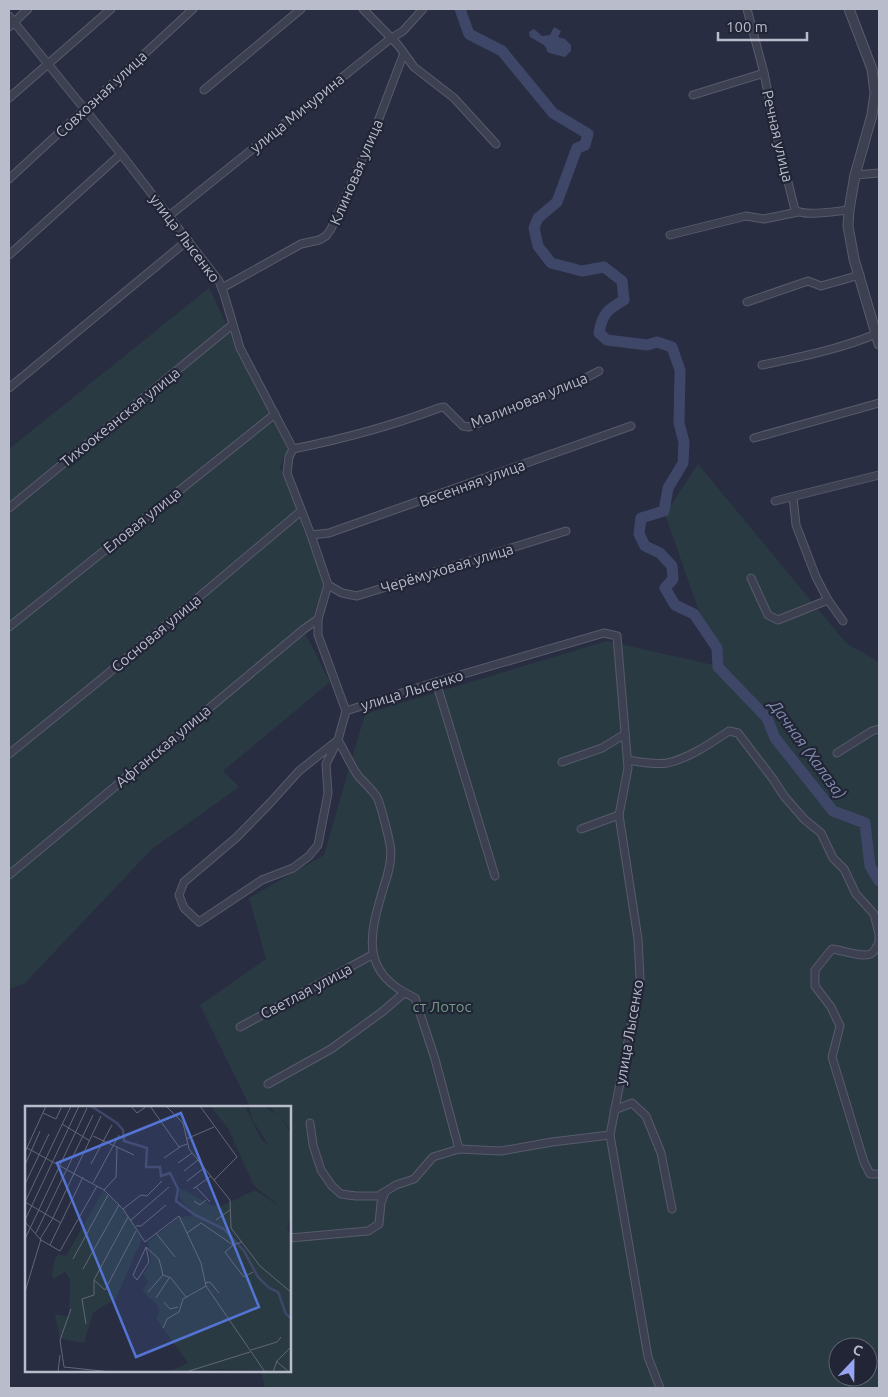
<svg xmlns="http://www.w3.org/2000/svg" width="888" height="1397" font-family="Ubuntu,sans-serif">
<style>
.green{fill:#2a3a42;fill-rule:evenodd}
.water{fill:#3f4769}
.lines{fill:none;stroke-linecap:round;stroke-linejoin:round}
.river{stroke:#3f4769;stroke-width:11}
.minor-casing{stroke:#575b6b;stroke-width:9}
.tertiary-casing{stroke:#575b6b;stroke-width:11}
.minor{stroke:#3c4051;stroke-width:7}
.tertiary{stroke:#3c4051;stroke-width:9}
.labels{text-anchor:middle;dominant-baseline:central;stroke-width:4.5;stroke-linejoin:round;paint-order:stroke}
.street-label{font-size:15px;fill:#b9bccb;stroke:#212536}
.park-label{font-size:15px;fill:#729a84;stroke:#212536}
.water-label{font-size:16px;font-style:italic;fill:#838cb0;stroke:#212536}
.inset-river{fill:none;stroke:#3f4769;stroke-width:2.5}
.inset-road{fill:none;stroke:#626678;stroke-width:1}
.view{fill:#5474d3;fill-opacity:0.15;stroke:#5474d3;stroke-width:2.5}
.inset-edge{fill:none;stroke:#b9bccb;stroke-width:2.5}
</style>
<rect width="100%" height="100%" fill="#282d41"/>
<g class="green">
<polygon points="209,288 228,328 290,445 280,467 312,550 324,588 306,635 330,682 223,771 239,787 152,849 24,984 9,989 9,449"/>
<path d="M 698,464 L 846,643 L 879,662 L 879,1388 L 265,1388 L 261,1371 L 290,1371 L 290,1107 L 250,1107 L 200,1005 L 266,959 L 249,898 L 324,855 L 365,714 L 607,641 L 718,666 L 665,514 ZM 838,1347 L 868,1347 L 868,1377 L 838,1377 Z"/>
</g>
<polygon class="water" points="554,27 561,31 558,37 565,39 571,45 571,51 565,57 549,53 546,50 547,49 544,45 530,37 529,32 534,29 542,36 550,35"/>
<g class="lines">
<path class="river" d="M 460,9 L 469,34 L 502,51 L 553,113 L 588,134 L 585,145 L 577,148 L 557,202 L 538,218 L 534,228 L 538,246 L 551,263 L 582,271 L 604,267 L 622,281 L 624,300 C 608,309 602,314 599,333 L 607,340 L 647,345 L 657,342 L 672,347 L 680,370 L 679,423 L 684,442 L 683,463 L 668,488 L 664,511 L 641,518 L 639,534 L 645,546 L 660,553 L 672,566 L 673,579 L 665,588 L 675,605 L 694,614 L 717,648 L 718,667 L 767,718 L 775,738 L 833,811 L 865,823 L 870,866 L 879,881"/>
<g class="minor-casing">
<g id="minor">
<polyline points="363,9 398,45 414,67 454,98 496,144"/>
<path d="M 747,9 L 764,73 L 777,138 L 795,210 C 805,217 836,211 849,210"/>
<polyline points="9,16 121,154 219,281 224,294 240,348 293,449 289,457 287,473 311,535 328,585 318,619 318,635 346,711 436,682 604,633 617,636 628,768 619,815 638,939 640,979 610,1135 648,1357 660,1388"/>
<polyline points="9,27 28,9"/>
<polyline points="204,90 301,9"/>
<polyline points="693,95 764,73"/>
<polyline points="9,98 111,9"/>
<polyline points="855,175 879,173"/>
<polyline points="9,179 193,9"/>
<polyline points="169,216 390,39 403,31 423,9"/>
<polyline points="670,235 746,216 764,219 798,212"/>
<polyline points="9,255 121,154"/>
<polyline points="222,288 301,244 319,240 326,236 331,229 372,137 404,53"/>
<polyline points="747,302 808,281 821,286 860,275"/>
<path d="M 762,365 C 801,357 840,349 876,334"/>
<polyline points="9,388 188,240"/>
<polyline points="754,438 879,403"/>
<path d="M 293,449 C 343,439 391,426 439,408 L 444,407 L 463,426 L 469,427 L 578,382 L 599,371"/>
<polyline points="793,497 796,525 816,577 828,600 843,621"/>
<polyline points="775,501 879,475"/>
<polyline points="9,508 232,325"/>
<polyline points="311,535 329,533 631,426"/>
<polyline points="751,578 768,615 778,620 828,600"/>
<polyline points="328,585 342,593 357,596 566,531"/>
<polyline points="9,627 275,414"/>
<polyline points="436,682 495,876"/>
<path d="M 346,711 L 338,740 C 345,752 351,766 359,777 C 365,783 372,790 377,797 C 381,806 388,834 390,845 C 393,858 388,874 384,886 C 369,936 359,972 415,998 L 435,1059 L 459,1149"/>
<polygon points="338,740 326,764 328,793 318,845 309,856 293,868 262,880 199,922 184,908 179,895 184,882 237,837 271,802 299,771"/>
<polyline points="837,753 872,731 879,729"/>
<polyline points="9,754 105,676 301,511"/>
<path d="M 628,760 C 640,762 654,765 667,763 C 688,759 711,743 729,731 L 738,733 L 773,779 L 784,796 L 804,819 L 821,833 L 833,858 L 844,869 L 856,894 L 874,914 L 879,934 L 879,943"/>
<polyline points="562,762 602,748 625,734"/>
<polyline points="581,829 619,815"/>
<polyline points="9,875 304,629 318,619"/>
<path d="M 879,943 C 877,946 875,951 872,953 C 864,959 842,950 832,949 L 815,970 L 815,986 L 831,1007 L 840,1026 L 832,1057 L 864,1162 L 870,1174 L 879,1174"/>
<polyline points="240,1027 372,955"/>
<polyline points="268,1084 331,1049 382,1012 404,993"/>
<polyline points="614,1110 632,1103 646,1116 661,1153 672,1209"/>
<polyline points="310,1123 313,1145 321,1170 332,1186 341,1194 356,1196 378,1196 396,1185 414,1179 433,1157 459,1149 501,1151 552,1142 610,1135"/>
<polyline points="290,1238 368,1231 379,1224 381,1203 385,1192"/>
</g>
</g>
<g class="tertiary-casing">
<polyline id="tertiary" points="849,9 872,69 875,93 872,115 855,175 849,210 848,226 854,259 879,344"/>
</g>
<use href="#minor" class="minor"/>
<use href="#tertiary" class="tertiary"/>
</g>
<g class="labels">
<g class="street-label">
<text transform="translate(101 94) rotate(-43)">Совхозная улица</text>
<text transform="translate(297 113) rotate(-39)">улица Мичурина</text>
<text transform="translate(778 136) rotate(77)">Речная улица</text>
<text transform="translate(356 172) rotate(-67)">Клиновая улица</text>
<text transform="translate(185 238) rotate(53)">улица Лысенко</text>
<text transform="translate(529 400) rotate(-22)">Малиновая улица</text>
<text transform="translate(120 417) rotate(-39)">Тихоокеанская улица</text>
<text transform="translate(472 483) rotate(-20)">Весенняя улица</text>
<text transform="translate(142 520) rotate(-39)">Еловая улица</text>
<text transform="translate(447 568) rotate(-17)">Черёмуховая улица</text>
<text transform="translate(156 633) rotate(-40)">Сосновая улица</text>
<text transform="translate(412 690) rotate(-17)">улица Лысенко</text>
<text transform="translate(163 746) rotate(-40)">Афганская улица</text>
<text transform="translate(306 991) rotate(-28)">Светлая улица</text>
<text transform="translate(629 1032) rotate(-80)">улица Лысенко</text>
</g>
<g class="park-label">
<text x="442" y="1006">ст Лотос</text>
</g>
<g class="water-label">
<text transform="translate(808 749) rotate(54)">Дачная (Халаза)</text>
</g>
</g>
<g transform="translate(25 1106)">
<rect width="266" height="266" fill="#282d41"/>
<path d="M 185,0 L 220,0 L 236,33 L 244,40 L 227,13 L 224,0 L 239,0 L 252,9 L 244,0 L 266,0 L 266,23 L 257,14 L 267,28 L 267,114 L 265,112 L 262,123 L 267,128 L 266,266 L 195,263 L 142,266 L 163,257 L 131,213 L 134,205 L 132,199 L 117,185 L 123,175 L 118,168 L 126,157 L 123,136 L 153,112 L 169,109 L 154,91 L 155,82 L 186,99 L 197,100 L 230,84 L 257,102 L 229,80 L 203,22 ZM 78,85 L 98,102 L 117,133 L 91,192 L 68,207 L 59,237 L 35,233 L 30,208 L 44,211 L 45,173 L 40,166 L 29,173 L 27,168 L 29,155 L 33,148 L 41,150 Z" fill="#2a3a42"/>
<path class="inset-river" d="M 66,0 L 92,17 L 98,24 L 99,35 L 122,42 L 121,61 L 135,61 L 136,70 L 145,67 L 153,83 L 151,95 L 170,109 L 199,123 L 219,145 L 233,171 L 244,182 L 253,186 L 261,208 L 267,213"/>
<path class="inset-road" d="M 106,0 L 112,7 L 122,0M 125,0 L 154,41 L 162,38M 141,0 L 158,17 L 164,43 L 205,94 L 206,122 L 235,160 L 267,187M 175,0 L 212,51 L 189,74M 18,7 L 31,13 L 37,0M 37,18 L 65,35M 68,30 L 109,49M 161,33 L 189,21M 2,42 L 79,84 L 98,103 L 120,136 L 154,110 L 176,157 L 181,180 L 240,266M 0,46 L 21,0M 139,52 L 155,41M 153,57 L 167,47M 66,58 L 87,19M 0,59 L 15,25M 159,65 L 173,54M 162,75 L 179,62M 68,77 L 94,29M 0,78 L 24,28M 171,81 L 185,96M 168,83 L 186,70M 79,84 L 91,71 L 92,41M 169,95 L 175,99 L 181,94M 0,96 L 46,0M 0,96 L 36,117M 98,103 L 116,89 L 122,90 L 137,75M 0,114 L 54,0M 106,114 L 144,81M 191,114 L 205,104M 0,116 L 16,134 L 35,145 L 72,80M 111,120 L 116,120 L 141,99M 11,127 L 68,9M 131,127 L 150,151M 162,127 L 176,117 L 208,139 L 217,136M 0,133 L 62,2M 15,133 L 28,112 L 76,10M 25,139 L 58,71M 208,139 L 200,146 L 208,157 L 219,171 L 228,166M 121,141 L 124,156 L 112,174 L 108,169 ZM 121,141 L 134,153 L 138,169 L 146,172 L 161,191M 48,153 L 83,89M 58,163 L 94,99M 69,174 L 80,184 L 111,125M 180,177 L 185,176 L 194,187M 0,186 L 16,133M 123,186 L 138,169M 131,192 L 144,172M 139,196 L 145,203 L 153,201M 46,203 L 35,234 L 39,261 L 86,266M 61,218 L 57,193 L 69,189 L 69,174 L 103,111M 138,222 L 142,213 L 154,206 L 158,193 L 181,180M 226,244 L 252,236 L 256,231M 251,255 L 264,266M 33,266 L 35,249M 161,266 L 225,246M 248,266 L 252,255 L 267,240"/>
<path class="view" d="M 156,7 L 234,201 L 111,251 L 32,57 Z"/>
<rect width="266" height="266" class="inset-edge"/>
</g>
<rect width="888" height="1397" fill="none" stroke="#b9bccb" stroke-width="20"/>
<g transform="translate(853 1362) rotate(22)"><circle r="24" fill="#212536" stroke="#5e6172"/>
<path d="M0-4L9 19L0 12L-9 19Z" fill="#97a5f2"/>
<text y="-8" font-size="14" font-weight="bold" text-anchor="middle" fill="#b9bccb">С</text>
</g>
<path d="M718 32v8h89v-8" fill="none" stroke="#b9bccb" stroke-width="2.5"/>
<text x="726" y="32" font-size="15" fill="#b9bccb" stroke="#212536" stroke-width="4" paint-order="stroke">100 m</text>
</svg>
